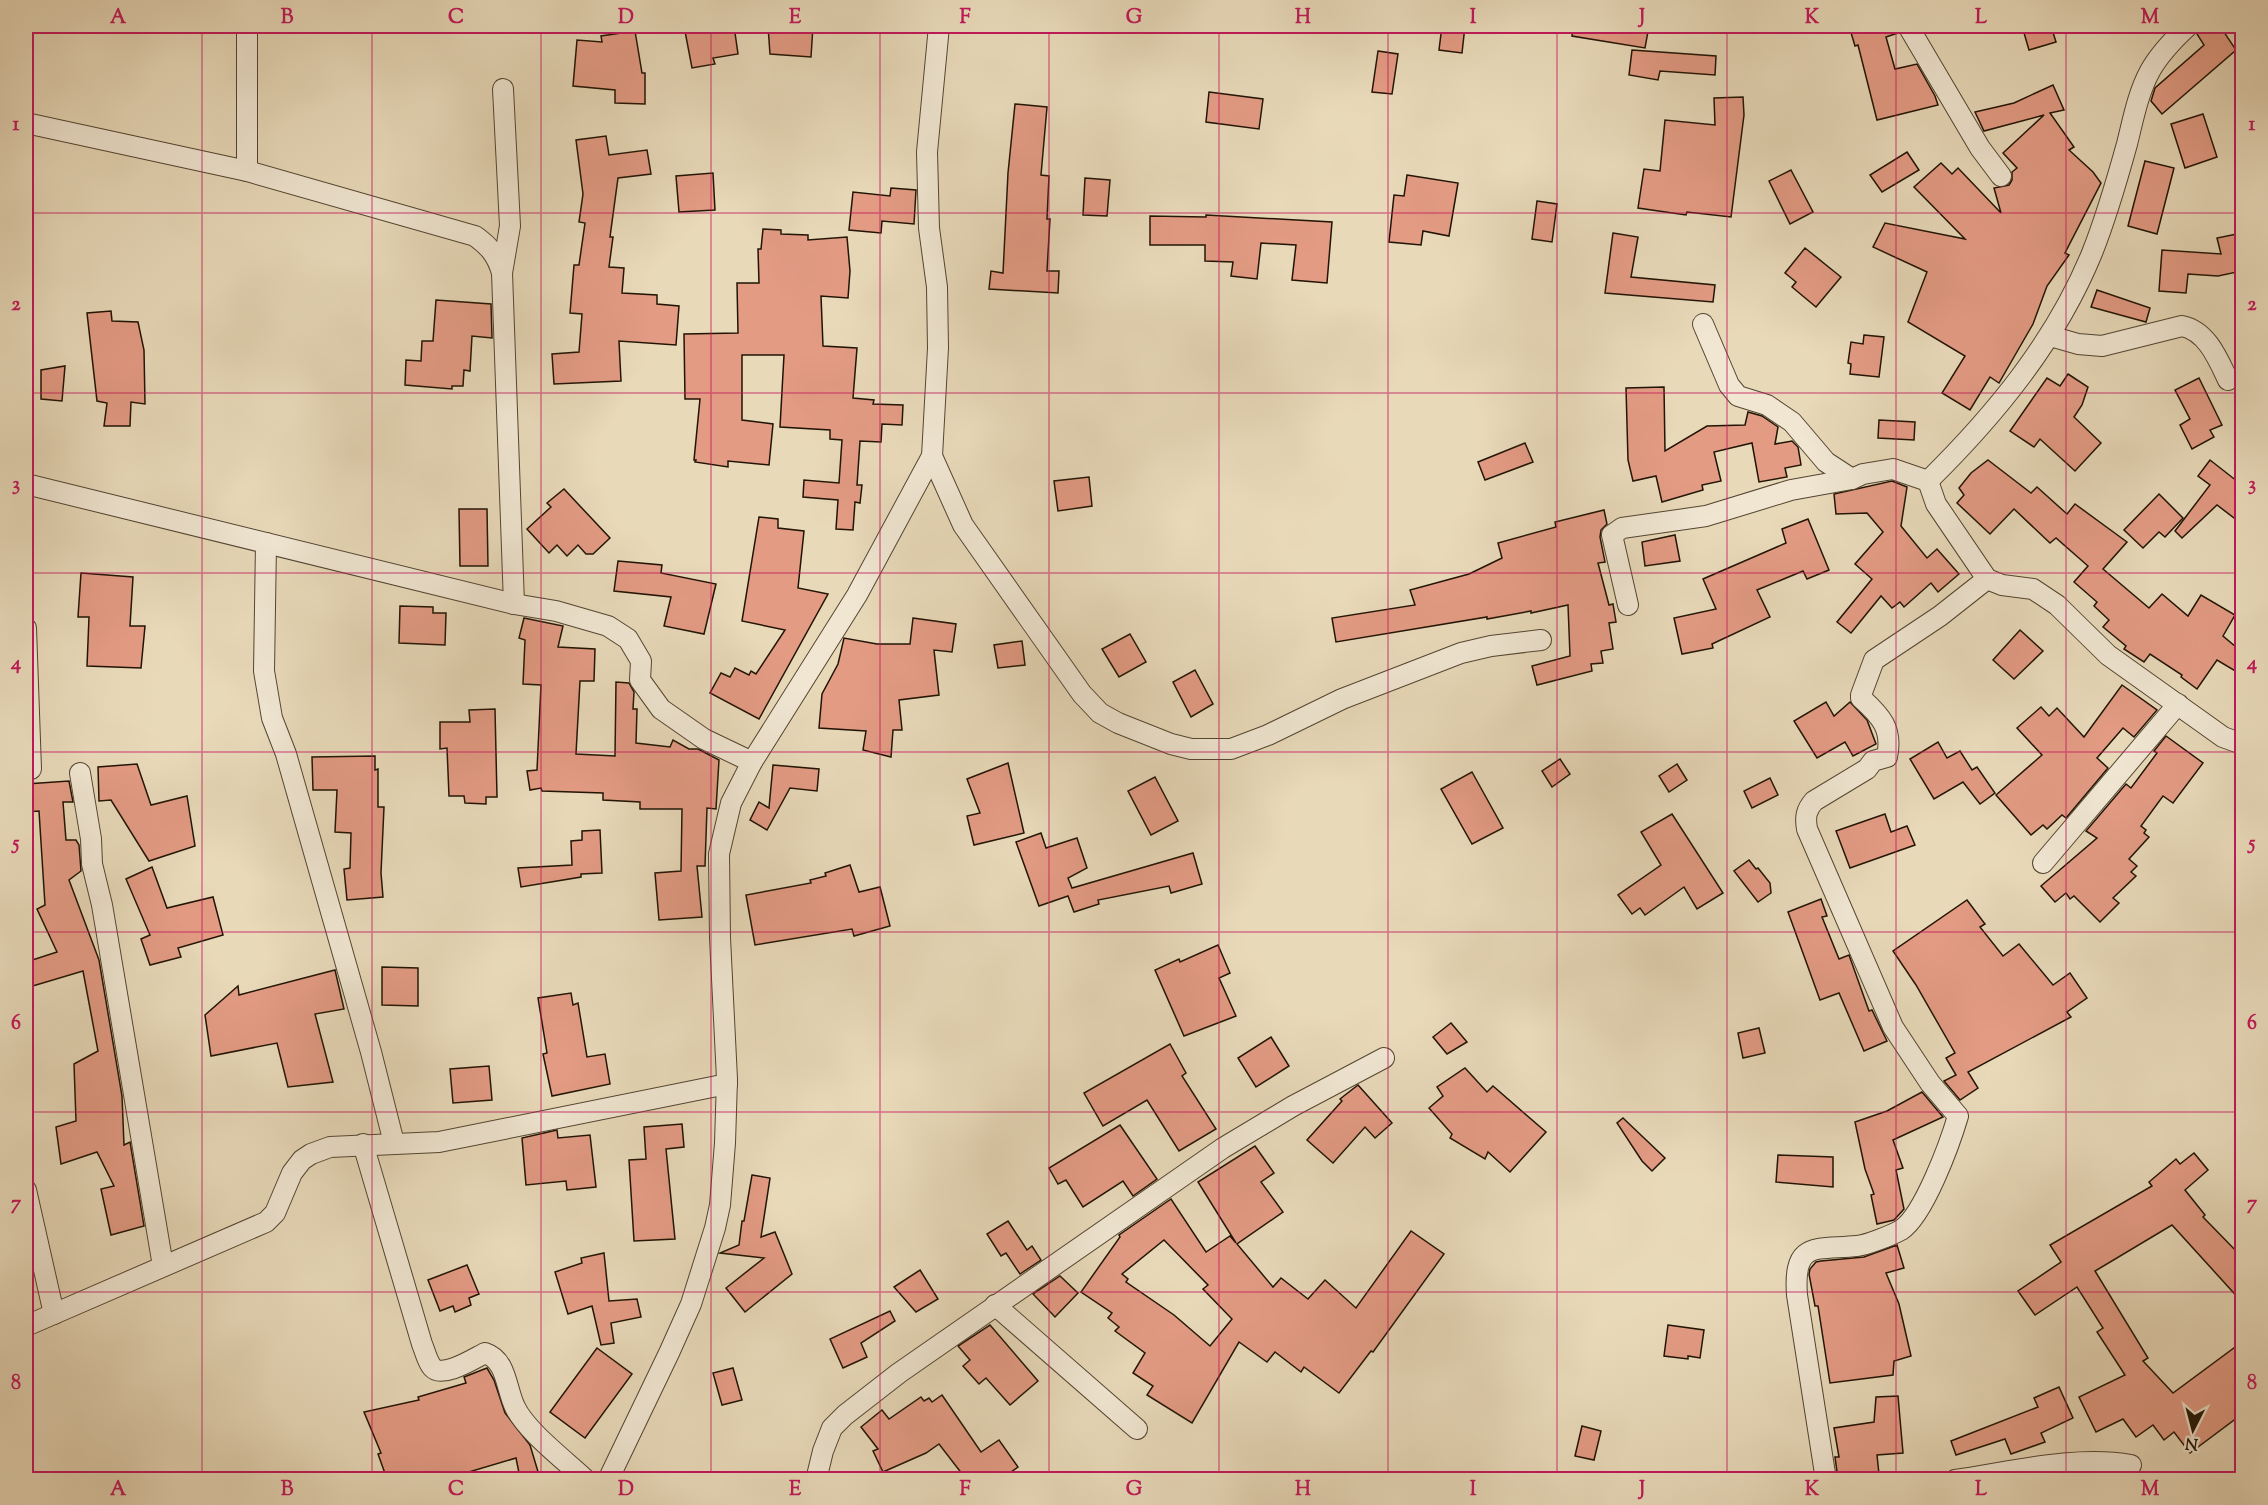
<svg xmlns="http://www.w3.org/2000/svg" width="2268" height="1505" font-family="'Sorts Mill Goudy',serif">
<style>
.building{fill:#e39b84;stroke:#211404;stroke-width:1.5;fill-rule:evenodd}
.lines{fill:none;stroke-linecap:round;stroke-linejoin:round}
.minor-casing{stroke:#534531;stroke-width:22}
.minor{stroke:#f0e6d2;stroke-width:20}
.grid{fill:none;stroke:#c2185b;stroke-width:1.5;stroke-opacity:0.55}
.neatline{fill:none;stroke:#c2185b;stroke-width:2}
.grid-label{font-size:20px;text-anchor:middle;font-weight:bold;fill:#c2185b}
</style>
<rect width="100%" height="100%" fill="#e8d9b9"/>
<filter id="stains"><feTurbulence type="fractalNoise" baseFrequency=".00333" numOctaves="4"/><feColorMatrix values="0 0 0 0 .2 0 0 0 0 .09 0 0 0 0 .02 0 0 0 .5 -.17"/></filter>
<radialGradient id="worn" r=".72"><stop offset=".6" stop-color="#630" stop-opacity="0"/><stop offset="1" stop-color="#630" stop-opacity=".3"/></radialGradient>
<g class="building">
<polygon points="684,26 734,26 738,54 713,58 715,64 692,68"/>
<polygon points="768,26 813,26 811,57 770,54"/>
<polygon points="1442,26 1465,26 1462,53 1439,50"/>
<polygon points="1573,26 1649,26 1645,48 1572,36"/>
<polygon points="1849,26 1896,26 1898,33 1886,37 1895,69 1917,64 1935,96 1938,105 1877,120 1858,45 1855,46"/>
<polygon points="2022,26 2051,26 2056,42 2029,50"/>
<polygon points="2207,26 2220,26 2236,50 2162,114 2151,101 2155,88 2204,45 2197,34"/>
<polygon points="635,31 642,73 645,73 645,104 615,103 615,90 573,86 577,40 602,42 601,36"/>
<polygon points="1632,50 1716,56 1715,75 1660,71 1658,80 1629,75"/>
<polygon points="1378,51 1398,54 1392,94 1372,92"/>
<polygon points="2053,85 2064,110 2050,113 2074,147 2069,150 2093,172 2101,183 2065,253 2069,255 2047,286 2033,324 2018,350 1999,383 1990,377 1970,410 1942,393 1965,356 1908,322 1927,272 1873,247 1885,223 1965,239 1914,187 1941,163 1952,174 1958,168 2001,213 1994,188 2009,185 2012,180 2012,172 2017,168 2003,153 2044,115 1984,131 1975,112 2014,103"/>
<polygon points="1209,92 1263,99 1259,129 1206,122"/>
<polygon points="1743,97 1744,115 1731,217 1687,212 1686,215 1638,208 1644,169 1660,171 1665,120 1715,125 1714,98"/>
<polygon points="1015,104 1047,107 1041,175 1049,176 1047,219 1050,219 1047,271 1059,271 1058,293 989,289 991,271 1003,273 1008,173"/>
<polygon points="2203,114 2217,157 2185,168 2171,124"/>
<polygon points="606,136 609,155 647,150 651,174 618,178 610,237 613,237 609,267 624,268 622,293 657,295 657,304 679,306 676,345 619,341 621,381 554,384 552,354 579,352 582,314 570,313 574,265 579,265 585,223 579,222 583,194 576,140"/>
<polygon points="1907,152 1919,170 1882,192 1870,175"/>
<polygon points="2145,161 2174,168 2157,234 2128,226"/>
<polygon points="1791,170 1813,212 1790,224 1769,181"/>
<polygon points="713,173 715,210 679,212 676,176"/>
<polygon points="1407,175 1458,183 1449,236 1423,231 1421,245 1389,242 1394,195 1404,196"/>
<polygon points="1085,178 1110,180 1107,216 1083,215"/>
<polygon points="891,188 916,190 914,224 882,221 881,233 849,230 853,192 890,196"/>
<polygon points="1537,201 1557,204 1552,242 1532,239"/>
<polygon points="1206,215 1332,222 1327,283 1292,280 1296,245 1261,243 1257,279 1231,276 1233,262 1205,261 1205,245 1150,245 1150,216 1206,217"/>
<polygon points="763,229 781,230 781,234 808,235 808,240 847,237 850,271 848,298 821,296 823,346 857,348 853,398 874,400 873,404 903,405 902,425 882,424 881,442 860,441 857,485 862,485 860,503 855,502 853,530 836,529 838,500 803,497 804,480 839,483 842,440 830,439 830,430 780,427 784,355 742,355 742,420 773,424 769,465 728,461 728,467 695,462 696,460 694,460 700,399 685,399 684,334 738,333 737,283 759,283 758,249 761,249"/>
<polygon points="1613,233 1638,237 1631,277 1715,285 1713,302 1605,293"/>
<polygon points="2242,233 2242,271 2218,276 2188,274 2186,293 2159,291 2162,250 2221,254 2217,238"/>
<polygon points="1805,248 1841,277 1816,307 1792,287 1796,282 1785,273"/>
<polygon points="2097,290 2150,308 2146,322 2091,307"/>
<polygon points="436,300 491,304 492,338 472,336 470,371 464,370 463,386 452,386 452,389 405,385 406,360 421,361 422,341 433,341"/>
<polygon points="111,311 112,321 138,322 144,350 145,404 131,402 130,426 104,426 107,403 97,401 87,313"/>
<polygon points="1864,335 1884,337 1879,377 1850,374 1851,364 1848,363 1851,342 1863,344"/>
<polygon points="65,366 62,401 41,399 41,370"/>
<polygon points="2068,374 2088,387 2082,405 2074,417 2101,443 2075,471 2040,439 2034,447 2010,431 2047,378 2060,386"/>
<polygon points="2199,378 2222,425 2210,430 2214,437 2192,449 2180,425 2190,419 2175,390"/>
<polygon points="1664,387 1665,451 1707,426 1745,425 1748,412 1762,416 1778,427 1775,444 1792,441 1798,447 1801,465 1785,468 1787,477 1759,482 1752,443 1714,452 1721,481 1702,485 1703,490 1662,502 1656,476 1633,481 1628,460 1626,388"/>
<polygon points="1879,420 1915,422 1914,440 1878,438"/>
<polygon points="1525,443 1533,462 1485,480 1478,462"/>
<polygon points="1988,460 2031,493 2037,487 2067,514 2075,504 2127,542 2103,569 2149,608 2162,594 2188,616 2201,595 2235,615 2223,636 2242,652 2242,675 2217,660 2197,689 2181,677 2182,675 2150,654 2144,662 2124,649 2126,646 2103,627 2109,620 2094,606 2097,602 2074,582 2088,566 2056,538 2050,543 2014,509 1990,534 1957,503 1964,495 1959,488 1971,473"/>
<polygon points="2210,460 2242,485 2242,524 2217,505 2182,538 2175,531 2210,485 2198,476"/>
<polygon points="1089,477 1092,506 1058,511 1054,481"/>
<polygon points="1892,481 1907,487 1901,526 1927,558 1937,549 1959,574 1938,592 1931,583 1904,607 1900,602 1892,608 1881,596 1851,633 1837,622 1872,579 1855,564 1883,532 1867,513 1836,514 1834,494"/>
<polygon points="564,489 610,538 593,554 586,554 578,545 567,556 557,545 549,553 527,529 551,507 547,503"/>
<polygon points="2159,494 2183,518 2165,537 2159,532 2143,548 2124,530"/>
<polygon points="459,509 487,509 488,566 460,566"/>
<polygon points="1604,510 1607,524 1601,530 1600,537 1605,562 1598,563 1609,605 1613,604 1616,622 1609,623 1613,649 1601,651 1603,663 1591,664 1592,671 1537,685 1532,666 1570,656 1568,605 1531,613 1531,611 1487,619 1487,617 1336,642 1332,618 1415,605 1410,590 1469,574 1502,558 1498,543 1556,527 1555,522"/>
<polygon points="759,517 778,519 778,528 804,531 798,588 828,594 759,719 710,693 721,673 730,677 735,668 749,675 751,671 756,674 785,630 742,621"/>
<polygon points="1808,519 1829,570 1807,579 1803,571 1757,590 1770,617 1712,644 1713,648 1682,654 1674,618 1716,609 1703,579 1786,543 1782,529"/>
<polygon points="1675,535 1680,561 1645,566 1642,542"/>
<polygon points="618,561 662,565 661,573 716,584 704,634 664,626 671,597 614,591"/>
<polygon points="81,573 133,577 130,626 145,626 141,668 87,666 89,617 78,617"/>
<polygon points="400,606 433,607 433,613 446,613 445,645 399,643"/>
<polygon points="524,618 563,626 558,647 595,649 594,681 580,681 576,754 615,756 616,682 629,683 634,692 633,709 637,709 636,743 670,747 673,740 689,749 698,749 719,760 716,809 707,808 705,866 697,866 702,917 659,920 655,873 681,871 682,809 640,809 640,802 603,800 603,793 542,791 541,788 530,790 527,771 537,770 541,685 523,684 525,640 519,638"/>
<polygon points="913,618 956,624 952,652 934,650 939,695 899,700 902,730 893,730 891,757 863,750 866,731 819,728 822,694 838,664 844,638 877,644 910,644"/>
<polygon points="2020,630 2043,651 2014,679 1993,660"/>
<polygon points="1130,634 1146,662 1119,677 1102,649"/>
<polygon points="1022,641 1025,665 998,668 994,645"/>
<polygon points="1195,670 1213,704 1191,717 1173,682"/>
<polygon points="2122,685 2157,710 2134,737 2123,728 2097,758 2108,768 2066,818 2062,815 2047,829 2043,825 2031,835 1996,795 2042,755 2017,728 2041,707 2049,716 2057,708 2084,737"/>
<polygon points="1826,702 1834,716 1850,702 1867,720 1876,744 1853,756 1845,742 1817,758 1794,721"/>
<polygon points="495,709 497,797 486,797 486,804 465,803 464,796 449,796 447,748 440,749 440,722 470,722 469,710"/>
<polygon points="2166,736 2203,763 2173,803 2163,796 2141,826 2146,830 2144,833 2149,837 2129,859 2137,866 2131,872 2136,876 2113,898 2119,903 2100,922 2074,896 2070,899 2066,893 2055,902 2041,886 2097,838 2086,831 2126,784 2131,788 2157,753 2154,751"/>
<polygon points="1938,742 1947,758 1960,751 1972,770 1977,767 1995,793 1980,804 1963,782 1934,799 1910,759"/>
<polygon points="375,756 375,770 378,769 378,807 384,807 381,873 383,897 347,900 344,869 350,868 351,833 335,832 337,790 313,790 312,757"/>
<polygon points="1560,759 1570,774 1552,787 1542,771"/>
<polygon points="1008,763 1024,833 974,845 967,816 980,813 967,779"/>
<polygon points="137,764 151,805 187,796 195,846 149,861 111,800 99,801 98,767"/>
<polygon points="1677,764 1687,780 1669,792 1659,776"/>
<polygon points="773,765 819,769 817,791 790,788 767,830 750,820 759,802 769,808"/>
<polygon points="1472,772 1503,828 1472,844 1441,789"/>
<polygon points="1155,777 1178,821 1151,835 1128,791"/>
<polygon points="1770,778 1778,795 1752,808 1744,791"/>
<polygon points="69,781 73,802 63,802 66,840 76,840 79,845 81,871 69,880 99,960 122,1096 124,1145 130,1142 144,1226 111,1235 101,1189 114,1186 97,1152 61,1164 56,1127 76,1121 74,1064 98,1051 83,971 26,988 26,962 57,952 37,909 45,905 39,811 26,812 26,784"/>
<polygon points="1672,814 1723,893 1697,909 1684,887 1645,915 1640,908 1632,914 1618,895 1661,865 1641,832"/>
<polygon points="1885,814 1891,832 1907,826 1915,845 1850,868 1836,831"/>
<polygon points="600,830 602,873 581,874 581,877 521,887 518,868 572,865 571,841 582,840 582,831"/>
<polygon points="1041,833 1046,848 1077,838 1087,868 1068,878 1072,888 1193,853 1202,884 1171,893 1169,886 1098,900 1099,904 1074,912 1068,896 1039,906 1016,842"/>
<polygon points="1749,860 1756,869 1758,868 1770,883 1771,893 1758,902 1734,871"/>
<polygon points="850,865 859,892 880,887 890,926 854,936 852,929 755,945 746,895 811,883 810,880 826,876 825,873"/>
<polygon points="152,867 167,908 213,897 223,935 178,948 181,957 150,965 141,939 150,935 126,879"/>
<polygon points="1821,899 1827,916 1822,917 1839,959 1849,955 1869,1011 1872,1010 1887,1041 1864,1051 1839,993 1820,1000 1788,912"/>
<polygon points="1967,900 1985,924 1980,927 2003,956 2019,944 2053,985 2070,973 2087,998 2067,1012 2071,1017 1968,1072 1978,1088 1960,1100 1944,1081 1956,1075 1946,1058 1955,1053 1916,985 1893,951"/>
<polygon points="1218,945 1230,973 1219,978 1236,1016 1184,1036 1155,970 1179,959 1180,962"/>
<polygon points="382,967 418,968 418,1006 382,1005"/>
<polygon points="335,970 344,1009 315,1014 333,1082 288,1087 277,1043 211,1056 205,1015 238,986 239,995"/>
<polygon points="571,993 573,1005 578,1003 587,1057 605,1054 610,1084 552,1096 543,1054 547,1053 538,998"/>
<polygon points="1451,1023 1467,1042 1447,1054 1433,1037"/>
<polygon points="1759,1028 1765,1053 1743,1058 1738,1033"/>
<polygon points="1271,1037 1289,1066 1256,1087 1238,1058"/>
<polygon points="1170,1044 1186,1073 1182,1076 1216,1129 1179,1151 1147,1100 1103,1126 1084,1093"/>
<polygon points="489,1066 492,1100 453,1103 450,1069"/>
<polygon points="1465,1068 1487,1092 1493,1086 1546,1132 1510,1172 1488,1152 1485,1159 1450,1138 1452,1134 1429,1108 1443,1096 1437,1087"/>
<polygon points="1358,1085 1392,1123 1375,1138 1365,1127 1333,1163 1307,1140 1342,1101 1340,1099"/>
<polygon points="1922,1092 1943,1117 1893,1140 1903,1168 1896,1170 1904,1209 1894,1220 1877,1224 1871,1195 1874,1194 1865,1169 1855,1122 1887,1111"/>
<polygon points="1623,1118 1665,1158 1652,1171 1642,1161 1617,1123"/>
<polygon points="682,1124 684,1147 666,1149 675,1239 634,1241 629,1160 646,1159 644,1127"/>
<polygon points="1120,1125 1157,1179 1133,1196 1123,1181 1083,1207 1066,1180 1058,1184 1049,1168"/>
<polygon points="557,1130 558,1138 590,1135 596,1187 567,1190 566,1181 526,1185 522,1138"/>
<path d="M 1255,1146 L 1274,1173 L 1261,1182 L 1283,1212 L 1237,1244 L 1273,1287 L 1281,1278 L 1308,1299 L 1325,1280 L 1356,1308 L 1411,1231 L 1444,1254 L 1373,1352 L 1371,1351 L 1339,1393 L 1304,1367 L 1301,1372 L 1275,1352 L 1267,1362 L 1239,1342 L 1192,1423 L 1147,1395 L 1153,1386 L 1133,1373 L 1145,1353 L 1115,1331 L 1119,1327 L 1108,1318 L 1112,1313 L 1081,1292 L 1120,1237 L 1119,1235 L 1171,1199 L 1206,1252 L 1230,1236 L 1236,1243 L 1198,1182 ZM 1164,1240 L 1208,1285 L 1203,1289 L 1232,1319 L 1210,1346 L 1174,1315 L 1126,1282 L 1128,1279 L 1122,1274 Z"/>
<polygon points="2194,1153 2208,1170 2185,1190 2205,1215 2203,1217 2242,1257 2242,1302 2172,1225 2095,1271 2148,1358 2143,1361 2173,1393 2242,1342 2242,1414 2190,1453 2174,1432 2164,1440 2153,1425 2136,1437 2123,1419 2096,1432 2079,1397 2125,1375 2097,1332 2103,1328 2077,1287 2035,1315 2018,1291 2061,1262 2050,1245 2152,1186 2149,1182 2176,1159 2180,1164"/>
<polygon points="1778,1155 1833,1157 1833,1187 1776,1182"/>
<polygon points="752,1175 770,1178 761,1237 775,1232 792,1274 745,1312 726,1288 764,1258 720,1253 739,1245 742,1221 744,1221"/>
<polygon points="1008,1221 1027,1250 1032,1246 1041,1260 1020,1274 1006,1253 1001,1256 987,1234"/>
<polygon points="1897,1245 1904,1268 1886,1273 1899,1304 1911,1356 1894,1361 1893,1375 1830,1383 1818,1306 1815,1306 1809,1274 1810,1269 1816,1262 1821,1261 1864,1257"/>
<polygon points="604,1253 609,1301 637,1299 641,1317 611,1323 614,1343 601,1345 592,1306 568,1314 555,1272 582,1263 581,1258"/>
<polygon points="467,1265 479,1294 469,1298 471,1305 455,1312 453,1306 440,1311 428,1280"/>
<polygon points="920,1270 938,1299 916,1312 894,1287"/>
<polygon points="1060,1276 1078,1293 1055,1317 1033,1294"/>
<polygon points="890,1311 895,1321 861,1343 867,1357 843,1368 830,1339"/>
<polygon points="990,1325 1038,1381 1010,1405 986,1378 979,1384 963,1366 970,1360 958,1346"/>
<polygon points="1668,1325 1704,1330 1700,1358 1688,1356 1688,1359 1664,1356"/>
<polygon points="597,1348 632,1374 585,1438 550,1412"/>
<polygon points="487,1368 494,1380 505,1413 530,1445 539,1475 520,1478 516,1458 462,1474 463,1479 387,1479 378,1454 381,1453 364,1412 419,1400 418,1397 466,1383 464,1377"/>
<polygon points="733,1368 742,1400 722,1405 713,1373"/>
<polygon points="2059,1387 2073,1418 2041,1433 2045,1442 2011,1454 2005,1439 1956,1455 1951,1441 2038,1407 2034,1398"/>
<polygon points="942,1395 981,1452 999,1440 1018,1467 1001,1479 966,1479 939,1444 926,1453 883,1472 873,1451 878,1449 861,1427 882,1410 889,1419 921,1397 924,1401 929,1398 932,1402"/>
<polygon points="1898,1396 1903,1453 1877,1455 1879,1474 1838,1479 1835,1457 1839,1457 1834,1428 1874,1422 1876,1397"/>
<polygon points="1582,1426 1601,1431 1594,1460 1575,1456"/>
</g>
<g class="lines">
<g class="minor-casing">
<g id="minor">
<polyline points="247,26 247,171"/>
<polyline points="1908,26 1980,148 2001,176"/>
<path d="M 26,123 L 247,171 L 475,236 C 489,246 497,255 502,273 L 514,604"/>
<polyline points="502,273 510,226 503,89"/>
<polyline points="1703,324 1729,385 1738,396 1767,405 1792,422 1826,462 1852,479"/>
<path d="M 2050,336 L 2078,344 L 2102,346 L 2182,326 C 2207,331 2218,359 2228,380"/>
<polyline points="932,456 963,525 1082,694 1100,713 1118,723 1171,744 1191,749 1231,749 1268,735 1342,699 1461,653 1491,646 1541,640"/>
<path d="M 1928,481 C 1995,415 2056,341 2092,253 C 2106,218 2117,180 2127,144 C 2133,120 2138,93 2150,71 C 2160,53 2174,39 2188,26"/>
<polyline points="1928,481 1936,504 1987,579 2002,585 2033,589 2057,605 2108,655 2223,737 2242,744"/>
<polyline points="26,484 514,604 556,611 608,626 628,639 641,661 640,680 661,709 704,739 752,762"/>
<polyline points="266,543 264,671 272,718 286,754 371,1052 394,1143"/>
<polyline points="1628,605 1612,535 1622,528 1706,516 1791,490 1852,479 1863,474 1893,469 1928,481"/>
<polyline points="26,628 31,769"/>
<polyline points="80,773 91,839 92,864 102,905 163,1266"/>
<polyline points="2043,863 2178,704"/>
<path d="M 363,1144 L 422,1344 C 425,1351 427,1361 432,1367 C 442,1379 473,1359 485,1353 C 507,1360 506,1389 515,1407 C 526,1431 566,1461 586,1480"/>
<polyline points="26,1190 54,1314"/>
<polyline points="995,1305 1137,1429"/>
<polyline points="26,1326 266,1222 275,1213 292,1173 302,1160 311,1154 330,1147 439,1142 727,1084"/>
<polyline points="608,1480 669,1353 691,1304 715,1228 720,1205 725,1143 727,1079 720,938 719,854 731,803 752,762 857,595 932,456 938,348 937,287 929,228 927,152 939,26"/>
<polyline points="816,1480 823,1451 832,1428 845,1415 899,1373 1223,1148 1293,1106 1384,1058"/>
<path d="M 1826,1480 L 1797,1295 C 1793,1240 1816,1250 1857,1246 C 1867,1245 1892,1235 1901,1230 C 1924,1215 1950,1143 1958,1116 L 1930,1083 L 1893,1027 L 1807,829 C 1805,817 1806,810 1814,801 L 1867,769 L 1873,761 L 1887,757 C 1893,729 1881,716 1861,698 L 1861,695 L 1874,660 L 1940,616 L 1987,579"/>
<path d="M 1955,1480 C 2011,1472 2076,1455 2131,1465"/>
</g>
</g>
<use href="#minor" class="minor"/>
</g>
<path class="grid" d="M 202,26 L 202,1480M 372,26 L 372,1480M 541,26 L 541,1480M 711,26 L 711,1480M 880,26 L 880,1480M 1049,26 L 1049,1480M 1219,26 L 1219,1480M 1388,26 L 1388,1480M 1557,26 L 1557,1480M 1727,26 L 1727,1480M 1896,26 L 1896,1480M 2066,26 L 2066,1480M 26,213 L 2242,213M 26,393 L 2242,393M 26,573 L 2242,573M 26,752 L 2242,752M 26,932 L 2242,932M 26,1112 L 2242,1112M 26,1292 L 2242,1292"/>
<rect width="2268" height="1505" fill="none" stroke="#e8d9b9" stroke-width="66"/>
<g transform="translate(2193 1430) rotate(186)" stroke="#f0e6d2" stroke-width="4.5" paint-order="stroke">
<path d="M0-4.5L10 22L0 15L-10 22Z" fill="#211404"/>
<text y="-9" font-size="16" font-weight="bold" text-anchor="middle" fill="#211404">N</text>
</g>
<rect x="33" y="33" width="2202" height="1439" class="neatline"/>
<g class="grid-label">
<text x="118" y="23">A</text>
<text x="287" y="23">B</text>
<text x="456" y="23">C</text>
<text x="626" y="23">D</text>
<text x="795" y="23">E</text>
<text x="965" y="23">F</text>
<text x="1134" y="23">G</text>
<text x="1303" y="23">H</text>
<text x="1473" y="23">I</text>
<text x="1642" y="23">J</text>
<text x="1812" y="23">K</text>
<text x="1981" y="23">L</text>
<text x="2150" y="23">M</text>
<text x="16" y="130">1</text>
<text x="2252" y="130">1</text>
<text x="16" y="310">2</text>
<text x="2252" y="310">2</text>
<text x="16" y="490">3</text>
<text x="2252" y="490">3</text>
<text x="16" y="669">4</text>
<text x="2252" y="669">4</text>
<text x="16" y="849">5</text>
<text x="2252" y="849">5</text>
<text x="16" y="1029">6</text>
<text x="2252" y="1029">6</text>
<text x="16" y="1209">7</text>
<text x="2252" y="1209">7</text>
<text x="16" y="1389">8</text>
<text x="2252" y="1389">8</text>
<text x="118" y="1495">A</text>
<text x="287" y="1495">B</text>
<text x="456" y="1495">C</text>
<text x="626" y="1495">D</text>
<text x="795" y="1495">E</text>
<text x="965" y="1495">F</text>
<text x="1134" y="1495">G</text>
<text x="1303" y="1495">H</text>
<text x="1473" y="1495">I</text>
<text x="1642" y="1495">J</text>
<text x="1812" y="1495">K</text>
<text x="1981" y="1495">L</text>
<text x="2150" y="1495">M</text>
</g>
<rect width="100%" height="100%" filter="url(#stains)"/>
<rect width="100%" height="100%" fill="url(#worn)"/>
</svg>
